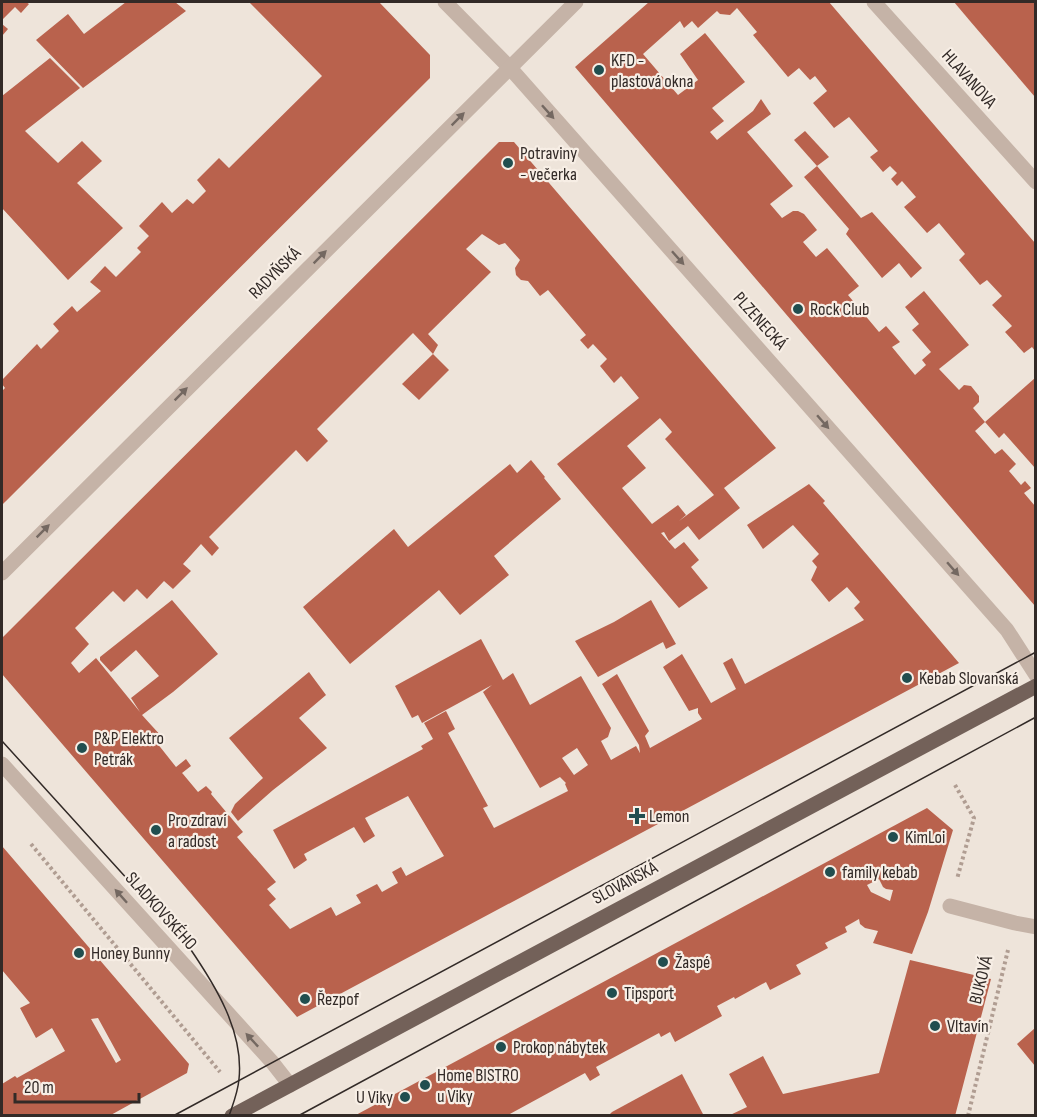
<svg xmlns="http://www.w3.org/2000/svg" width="1037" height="1117" font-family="'Sofia Sans Condensed',sans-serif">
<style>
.building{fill:#b9624d;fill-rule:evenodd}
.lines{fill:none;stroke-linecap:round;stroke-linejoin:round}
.path{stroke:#b09d92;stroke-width:4;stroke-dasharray:3 3;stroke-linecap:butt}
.minor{stroke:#c5b3a7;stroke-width:15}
.major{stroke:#736159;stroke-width:15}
.tram{stroke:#322a27;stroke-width:1.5}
.oneway{fill:#746861}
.poi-dot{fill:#214e4f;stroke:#f7eee5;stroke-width:2}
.labels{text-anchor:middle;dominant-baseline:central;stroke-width:4.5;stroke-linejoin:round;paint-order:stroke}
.poi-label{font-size:18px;fill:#322a27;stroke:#f7eee5;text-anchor:start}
.street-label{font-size:18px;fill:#322a27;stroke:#f7eee5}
</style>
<rect width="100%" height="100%" fill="#eee4da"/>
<g class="building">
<polygon points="2,2 26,2 29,4 21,13 15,7 2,20"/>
<polygon points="126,2 175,2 186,11 83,88 36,40 68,14 84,34"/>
<polygon points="249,2 379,2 430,55 430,78 2,505 2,391 5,388 2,384 2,380 37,344 41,349 59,331 53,324 72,306 77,312 101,291 90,282 105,266 116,277 141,252 137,248 149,236 139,226 162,202 172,213 187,199 193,204 206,191 197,180 219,158 229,168 322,76"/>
<polygon points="649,2 829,2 1035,243 1035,351 1032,347 1024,353 1005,332 1012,326 992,305 1002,296 987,280 980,285 959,260 965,254 939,223 927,233 904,207 916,197 902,181 897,186 891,179 897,173 890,166 883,172 870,157 878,151 849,117 834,128 813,103 827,91 815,76 810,80 799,68 788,77 753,35 757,32 737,8 730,15 720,14 717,11 698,28 692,21 684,28 680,21 643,54 678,95 698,80 680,54 705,33 745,82 712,108 724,121 710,132 717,140 753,111 761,99 771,114 747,132 793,186 770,204 782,218 793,211 798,211 804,214 817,230 803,242 816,257 827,248 859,286 848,295 879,332 886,326 900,342 892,347 915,375 926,365 922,360 931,352 912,330 919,324 905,307 924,291 969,345 939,369 959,390 964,385 971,386 979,396 979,402 973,408 985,422 975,431 995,454 1002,449 1016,464 1009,471 1021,485 1025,481 1031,488 1024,493 1035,506 1035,606 575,67"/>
<polygon points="954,2 1035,2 1035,97 970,21"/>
<polygon points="2,24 8,29 2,36"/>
<polygon points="50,58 80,88 25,131 58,163 82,141 102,161 77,183 123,228 68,280 2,208 2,96"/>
<polygon points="805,131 829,157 817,166 794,140"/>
<path d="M 499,142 L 514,142 L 776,448 L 724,488 L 740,508 L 699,540 L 688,526 L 669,541 L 664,532 L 661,533 L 675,549 L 684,542 L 699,560 L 691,567 L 708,588 L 679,608 L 557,464 L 639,398 L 621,376 L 614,383 L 600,366 L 607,359 L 593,344 L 588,349 L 580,340 L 586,335 L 548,290 L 540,296 L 528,281 L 521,280 L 516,275 L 515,268 L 520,260 L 505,243 L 499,245 L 482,234 L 466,249 L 491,272 L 428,334 L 438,345 L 433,354 L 413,333 L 317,429 L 328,441 L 307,462 L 296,450 L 209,537 L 219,548 L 212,556 L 201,544 L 183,564 L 191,571 L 173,589 L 164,581 L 147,599 L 137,589 L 124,602 L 113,591 L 75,628 L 89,644 L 71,663 L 79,673 L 96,658 L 140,712 L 131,698 L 159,676 L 136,650 L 111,672 L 100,660 L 100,657 L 172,600 L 218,654 L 173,692 L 142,715 L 162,737 L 157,743 L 176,767 L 186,759 L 191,766 L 182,773 L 183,774 L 198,792 L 206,786 L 212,792 L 211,794 L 243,832 L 237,837 L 276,882 L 267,889 L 276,899 L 269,905 L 290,929 L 331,907 L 336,916 L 361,903 L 356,895 L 377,884 L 382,892 L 398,883 L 392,872 L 401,867 L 406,876 L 444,856 L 408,796 L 365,818 L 375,836 L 364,843 L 354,827 L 304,854 L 307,860 L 294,869 L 273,830 L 423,749 L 421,746 L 433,739 L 424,723 L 446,711 L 455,729 L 448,733 L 488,806 L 483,808 L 494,828 L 568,791 L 565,784 L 566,783 L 560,777 L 540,788 L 483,692 L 492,685 L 422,723 L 418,715 L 412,718 L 395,686 L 481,639 L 503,680 L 513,673 L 530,705 L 581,676 L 611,728 L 608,737 L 601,741 L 611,760 L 636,746 L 640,753 L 639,745 L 602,684 L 617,674 L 649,731 L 645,736 L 650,748 L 702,719 L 698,713 L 698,708 L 689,711 L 663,667 L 682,654 L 711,703 L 736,689 L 723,663 L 732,658 L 745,684 L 864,620 L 854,608 L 860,602 L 847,587 L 829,602 L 811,580 L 817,567 L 812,561 L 819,554 L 793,525 L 763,549 L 747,525 L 809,484 L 825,501 L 823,503 L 959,663 L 297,1017 L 2,674 L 2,638 ZM 660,418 L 672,432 L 665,439 L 714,495 L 679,521 L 686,515 L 678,505 L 652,524 L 622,488 L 646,468 L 627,446 ZM 577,748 L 588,765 L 574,775 L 562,758 Z"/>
<polygon points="817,166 861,218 872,212 922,268 911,278 899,263 882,278 846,234 849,229 804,177"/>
<polygon points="433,354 449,370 419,400 402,384"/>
<polygon points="1035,378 1035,468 1004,433 999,438 985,422"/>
<polygon points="531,460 545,477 544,478 561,499 494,556 509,575 460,615 439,590 350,664 303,607 394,529 408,547 510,464 517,473"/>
<polygon points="651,600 676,644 666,649 663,642 598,677 575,641 614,622"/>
<polygon points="309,672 326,695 299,718 327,748 273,790 238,821 231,812 235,804 263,778 229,738"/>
<path d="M 927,808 L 953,830 L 928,912 L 912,954 L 873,943 L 878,931 L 865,928 L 860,924 L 859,919 L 845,927 L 847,932 L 825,943 L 828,948 L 796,965 L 801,974 L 770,990 L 766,982 L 735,999 L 734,997 L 717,1006 L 722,1016 L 675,1042 L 670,1032 L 661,1037 L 659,1033 L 596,1067 L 600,1075 L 590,1081 L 585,1073 L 506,1116 L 354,1116 ZM 879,879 L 883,887 L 886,889 L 893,890 L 890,901 L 871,892 L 867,885 Z"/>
<path d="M 2,846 L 189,1064 L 187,1073 L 109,1116 L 2,1116 L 2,1084 L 15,1076 L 17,1078 L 65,1051 L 52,1028 L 36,1038 L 20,1008 L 30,1003 L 2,970 ZM 98,1018 L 121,1060 L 116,1063 L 91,1019 Z"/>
<polygon points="910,960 991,979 955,1116 728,1116 747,1107 729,1074 763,1056 783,1094 879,1073"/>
<polygon points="1035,1028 1035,1066 1017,1044"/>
<polygon points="682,1074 704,1116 608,1116 612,1112"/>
</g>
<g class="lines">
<g class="path">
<polyline points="955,785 974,818 957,879"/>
<polyline points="31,844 220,1072"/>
<polyline points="968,1116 1008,950"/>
</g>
<g class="minor">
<polyline points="445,2 510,68 1007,630 1036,675"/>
<polyline points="874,2 1036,182"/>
<polyline points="2,573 576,2"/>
<polyline points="2,764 272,1062 290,1085"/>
<polyline points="950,906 1015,923 1036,927"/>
</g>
<polyline class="major" points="232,1116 1036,686"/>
<g class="tram">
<path d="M 2,741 L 189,947 C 215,985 244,1031 239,1079 C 238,1092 233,1104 229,1116"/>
<polyline points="173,1116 1036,652"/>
<polyline points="298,1116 1036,717"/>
</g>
</g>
<defs><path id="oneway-solid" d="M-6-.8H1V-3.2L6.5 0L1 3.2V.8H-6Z" transform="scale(1.5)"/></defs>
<g class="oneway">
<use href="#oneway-solid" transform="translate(548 112) rotate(48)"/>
<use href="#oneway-solid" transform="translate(458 119) rotate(-45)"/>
<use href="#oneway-solid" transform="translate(320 257) rotate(-45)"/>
<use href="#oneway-solid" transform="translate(678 258) rotate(48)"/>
<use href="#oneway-solid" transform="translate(181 394) rotate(-45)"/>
<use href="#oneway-solid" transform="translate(823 422) rotate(49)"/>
<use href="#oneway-solid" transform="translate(43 531) rotate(-45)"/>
<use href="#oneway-solid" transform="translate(953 569) rotate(49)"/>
<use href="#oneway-solid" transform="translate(121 896) rotate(-132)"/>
<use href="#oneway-solid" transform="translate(252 1040) rotate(-133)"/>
</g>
<g class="poi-dot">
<circle cx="599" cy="70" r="6"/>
<circle cx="508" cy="163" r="6"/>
<circle cx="798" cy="309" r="6"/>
<circle cx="907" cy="678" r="6"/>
<circle cx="82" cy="748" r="6"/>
<path d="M634 807h6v6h6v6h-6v6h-6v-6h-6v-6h6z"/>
<circle cx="156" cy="830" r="6"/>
<circle cx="893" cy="837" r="6"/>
<circle cx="830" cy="872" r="6"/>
<circle cx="79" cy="953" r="6"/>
<circle cx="663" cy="962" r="6"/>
<circle cx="612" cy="993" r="6"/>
<circle cx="305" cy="999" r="6"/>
<circle cx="935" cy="1026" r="6"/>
<circle cx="501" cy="1047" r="6"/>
<circle cx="425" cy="1085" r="6"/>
<circle cx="405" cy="1097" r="6"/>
</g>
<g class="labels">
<g class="poi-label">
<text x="611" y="60">KFD -<tspan x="611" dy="21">plastová okna</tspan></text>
<text x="520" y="153">Potraviny<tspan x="520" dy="21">- večerka</tspan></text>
<text x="810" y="309">Rock Club</text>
<text x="919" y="678">Kebab Slovanská</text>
<text x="94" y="738">P&amp;P Elektro<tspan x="94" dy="21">Petrák</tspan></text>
<text x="649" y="816">Lemon</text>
<text x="168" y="820">Pro zdraví<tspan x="168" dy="21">a radost</tspan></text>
<text x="905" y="837">KimLoi</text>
<text x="842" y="872">family kebab</text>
<text x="91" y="953">Honey Bunny</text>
<text x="675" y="962">Žaspé</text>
<text x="624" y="993">Tipsport</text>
<text x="317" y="999">Řezpof</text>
<text x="947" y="1026">Vltavín</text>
<text x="513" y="1047">Prokop nábytek</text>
<text x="437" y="1075">Home BISTRO<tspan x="437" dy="21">u Viky</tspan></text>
<text x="393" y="1097" text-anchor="end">U Viky</text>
</g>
<g class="street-label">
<text transform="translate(969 79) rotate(48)">HLAVANOVA</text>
<text transform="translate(275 273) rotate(-45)">RADYŇSKÁ</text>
<text transform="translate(760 321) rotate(48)">PLZENECKÁ</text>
<text transform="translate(625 883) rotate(-28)">SLOVANSKÁ</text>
<text transform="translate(161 911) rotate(48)">SLADKOVSKÉHO</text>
<text transform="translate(981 980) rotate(-76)">BUKOVÁ</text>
</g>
</g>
<rect width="1037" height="1117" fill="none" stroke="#322a27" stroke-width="6"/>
<path d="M15 1093v9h124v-9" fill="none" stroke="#322a27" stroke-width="3"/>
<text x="24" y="1093" font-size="18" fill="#322a27" stroke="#f7eee5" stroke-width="4.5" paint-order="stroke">20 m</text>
</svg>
